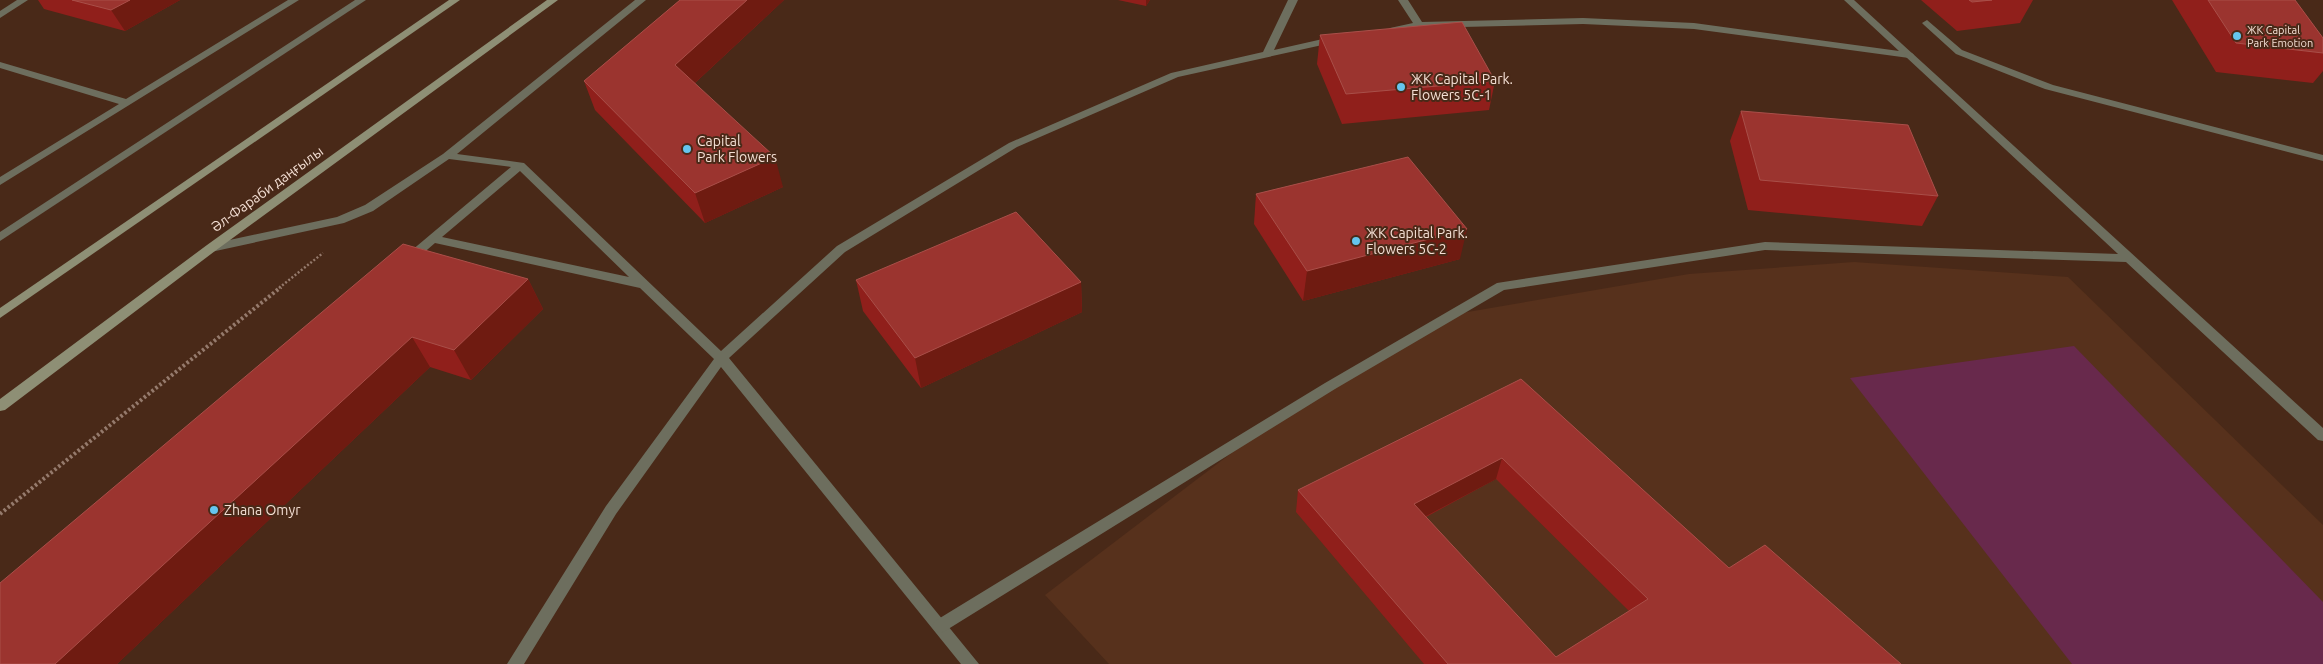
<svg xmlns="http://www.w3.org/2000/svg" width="2323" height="664" font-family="Ubuntu,sans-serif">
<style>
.built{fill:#57311c}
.green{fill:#68294c}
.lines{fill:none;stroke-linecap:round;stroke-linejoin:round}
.path-far1{stroke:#957a6c;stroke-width:2.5;stroke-dasharray:2 2;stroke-linecap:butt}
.path{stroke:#957a6c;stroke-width:4;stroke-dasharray:2.5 2.5;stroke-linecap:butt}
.lane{fill:#6d6e5e;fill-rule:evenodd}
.street{fill:#6d6e5e;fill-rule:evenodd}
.secondary{fill:#8e8f75;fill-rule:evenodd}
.wall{fill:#901f1b;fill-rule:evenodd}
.shaded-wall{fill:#6f1b11}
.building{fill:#9b342f;stroke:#a94f49;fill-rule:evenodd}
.poi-dot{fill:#65c5ee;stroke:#492918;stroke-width:2}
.labels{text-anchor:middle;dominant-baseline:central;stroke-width:4;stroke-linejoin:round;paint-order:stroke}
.far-poi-label{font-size:11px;fill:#f4dfd4;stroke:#492918;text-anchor:start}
.poi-label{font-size:14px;fill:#f4dfd4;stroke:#492918;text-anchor:start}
.street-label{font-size:14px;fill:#f4dfd4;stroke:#492918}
</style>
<rect width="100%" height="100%" fill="#492918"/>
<polygon class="built" points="1854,262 2068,277 2323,525 2323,664 1109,664 1045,595 1288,410 1462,313 1689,274"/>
<polygon class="green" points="2074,346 2323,602 2323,664 2072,664 1850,378"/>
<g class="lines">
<polyline class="path-far1" points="279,288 323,253"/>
<polyline class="path" points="0,514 281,287"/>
<g class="lane">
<polygon points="17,0 28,0 0,18 0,11"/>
<polygon points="288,0 299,0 0,185 0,177 119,104 0,68 0,62 126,99"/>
<polygon points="355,0 366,0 0,241 0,232"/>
<path d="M 635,0 L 646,0 L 457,154 L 524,163 L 721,351 L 837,246 L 1009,143 L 1171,73 L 1263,52 L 1288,0 L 1298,0 L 1274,50 L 1336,36 L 1341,39 L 1336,42 L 1178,77 L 1017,147 L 845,252 L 729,358 L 979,664 L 961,664 L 721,367 L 616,514 L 524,664 L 507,664 L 606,506 L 714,359 L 640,288 L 435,243 L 413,262 L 405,262 L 403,259 L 405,256 L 511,167 L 449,159 L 373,211 L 344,223 L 211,252 L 205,248 L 211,244 L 337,217 L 365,205 L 443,154 ZM 520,171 L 629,277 L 442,237 Z"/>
<polygon points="1398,0 1408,0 1422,22 1583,18 1694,23 1899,51 1844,0 1854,0 1914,55 1909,58 1694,29 1583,24 1419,28 1393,33 1388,30 1390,28 1413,23"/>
<polygon points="1927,20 1962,50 2053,85 2323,155 2323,161 2045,89 1956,54 1924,25 1922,23"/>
</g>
<polygon class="street" points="1909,52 1912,53 2323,428 2323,441 2318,440 2126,262 1765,250 1504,290 1335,389 945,631 940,633 935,631 932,626 935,621 1325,383 1497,283 1765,242 2118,254 1906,57 1904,55"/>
<g class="secondary">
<polygon points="449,0 460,0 0,318 0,308"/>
<polygon points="547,0 558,0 215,251 5,410 0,411 0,399 207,245"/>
</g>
</g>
<g class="wall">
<polygon points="38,0 180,0 125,31 44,9"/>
<polygon points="680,0 784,0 695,83 783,187 705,223 595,110 584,81"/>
<polygon points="1118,0 1150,0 1146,6"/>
<polygon points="1921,0 2033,0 2020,23 1957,31"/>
<polygon points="2172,0 2295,0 2323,38 2323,71 2313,83 2216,72"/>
<polygon points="1320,35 1495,81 1489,110 1342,124 1317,64"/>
<polygon points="1741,111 1938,196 1922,226 1748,210 1730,141"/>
<polygon points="1256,194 1460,259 1303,301 1254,224"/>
<polygon points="403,244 528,279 543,309 471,380 430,367 117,664 0,664"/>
<polygon points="856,280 1081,282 1082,312 921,388 863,311"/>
<path d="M 1521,379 L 1729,568 L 1901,664 L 1424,664 L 1296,512 L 1298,490 ZM 1496,479 L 1629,611 L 1556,657 L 1426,517 Z"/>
</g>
<g class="shaded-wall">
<polygon points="130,0 180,0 125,31 111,10"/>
<polygon points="747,0 784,0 684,93 675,65"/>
<polygon points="1146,0 1150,0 1146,6"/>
<polygon points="775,157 783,187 705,223 695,193"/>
<polygon points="1467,229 1460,259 1303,301 1307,271"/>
<polygon points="528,279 543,309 471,380 454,350"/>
<polygon points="1081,282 1082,312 921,388 915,358"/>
<polygon points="412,337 430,367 117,664 55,664"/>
<polygon points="1502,458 1496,479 1409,525 1414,504"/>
</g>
<g class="building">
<polygon points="72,0 130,0 111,10"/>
<polygon points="680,0 747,0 675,65 775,157 695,193 584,81"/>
<polygon points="1969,0 1992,0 1972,2"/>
<polygon points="2208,0 2295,0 2323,38 2323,53 2236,43"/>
<polygon points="1462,22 1495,81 1346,94 1320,35"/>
<polygon points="1741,111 1908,125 1938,196 1760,180"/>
<polygon points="1408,157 1467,229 1307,271 1256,194"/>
<polygon points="1016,212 1081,282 915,358 856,280"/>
<polygon points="403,244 528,279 454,350 412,337 55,664 0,664 0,583"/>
<path d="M 1521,379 L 1729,568 L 1765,545 L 1901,664 L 1448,664 L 1298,490 ZM 1502,458 L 1648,599 L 1556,657 L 1414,504 Z"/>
</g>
<g class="poi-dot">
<circle cx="2237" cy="36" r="5"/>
<circle cx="1401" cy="87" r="5"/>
<circle cx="687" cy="149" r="5"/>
<circle cx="1356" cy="241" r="5"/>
<circle cx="214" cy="510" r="5"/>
</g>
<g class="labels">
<g class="far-poi-label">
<text x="2247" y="30">ЖК Capital<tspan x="2247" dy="13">Park Emotion</tspan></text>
</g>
<g class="poi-label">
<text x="1411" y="79">ЖК Capital Park.<tspan x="1411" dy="16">Flowers 5C-1</tspan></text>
<text x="697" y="141">Capital<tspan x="697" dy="16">Park Flowers</tspan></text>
<text x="1366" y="233">ЖК Capital Park.<tspan x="1366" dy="16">Flowers 5C-2</tspan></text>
<text x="224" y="510">Zhana Omyr</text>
</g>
<g class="street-label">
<text transform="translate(267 189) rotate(-36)">Әл-Фараби даңғылы</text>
</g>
</g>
</svg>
